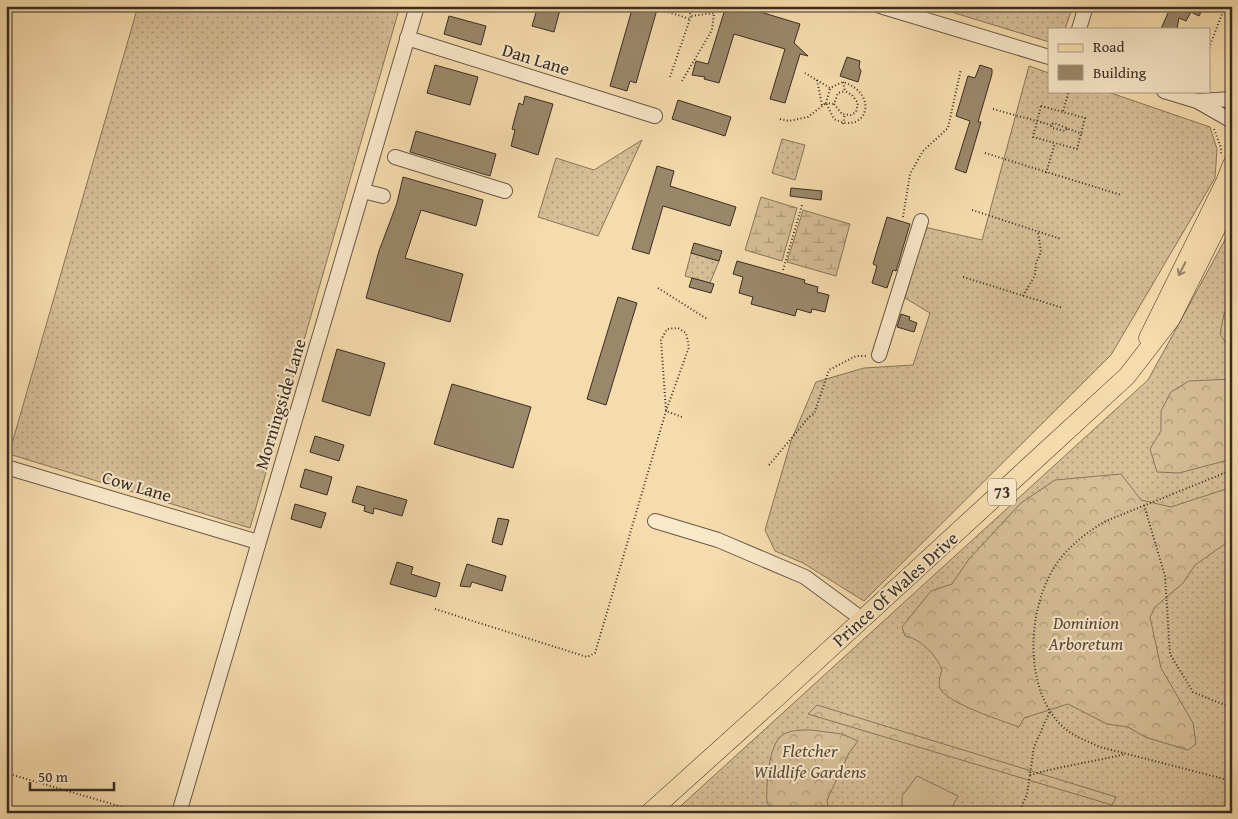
<svg xmlns="http://www.w3.org/2000/svg" width="1238" height="819" font-family="'Gentium Book Plus',serif">
<style>
.grass{fill:url(#grass-dots);stroke:#87765d}
.forest{fill:url(#forest-crowns);stroke:#87765d}
.wetland{fill:url(#wetland-marsh);stroke:#87765d}
.garden{fill:#d6be96;stroke:#87765d}
.building{fill:#9b886b;stroke:#382d24}
.lines{fill:none;stroke-linecap:round;stroke-linejoin:round}
.minor-casing{stroke:#685946;stroke-width:16}
.major-casing{stroke:#382d24;stroke-width:19}
.path{stroke:#382d24;stroke-width:2;stroke-dasharray:1 2.5;stroke-linecap:butt}
.minor{stroke:#f9e8ca;stroke-width:14}
.major{stroke:#f6dcad;stroke-width:18}
.oneway{stroke:#978468}
.labels{text-anchor:middle;dominant-baseline:central;stroke-width:4;stroke-linejoin:round;paint-order:stroke}
.shield{fill:#f9e8ca;stroke:#726556;stroke-width:1}
.shield-label{font-size:16px;font-weight:bold;fill:#382d24}
.street-label{font-size:18px;fill:#382d24;stroke:#f9e8ca}
.park-label{font-size:18px;font-style:italic;fill:#584a3b;stroke:#f9e8ca}
</style>
<defs>
<pattern id="grass-dots" width="8" height="8" patternUnits="userSpaceOnUse" patternTransform="scale(1.25)"><rect width="8" height="8" fill="#d6be96"/><path d="M2 2h.1M6 6h.1" fill="none" stroke="#af9b7a" stroke-width="1.8" stroke-linecap="round"/></pattern>
<pattern id="forest-crowns" width="20" height="18" patternUnits="userSpaceOnUse" patternTransform="scale(1.25)"><rect width="20" height="18" fill="#d6be96"/><path d="M2 6a3 3 0 1 1 6 0M12 15a3 3 0 1 1 6 0" fill="none" stroke="#af9b7a"/></pattern>
<pattern id="wetland-marsh" width="20" height="14" patternUnits="userSpaceOnUse" patternTransform="scale(1.25)"><rect width="20" height="14" fill="#d6be96"/><path d="M1 5h8M5 5V1M11 12h8M15 12V8" fill="none" stroke="#af9b7a"/></pattern>
</defs>
<rect width="100%" height="100%" fill="#f6dcad"/>
<filter id="stains"><feTurbulence type="fractalNoise" baseFrequency=".004" numOctaves="4"/><feColorMatrix values="0 0 0 0 .2 0 0 0 0 .09 0 0 0 0 .02 0 0 0 .5 -.17"/></filter>
<radialGradient id="worn" r=".72"><stop offset=".6" stop-color="#630" stop-opacity="0"/><stop offset="1" stop-color="#630" stop-opacity=".3"/></radialGradient>
<g class="grass">
<polygon points="138,6 400,6 250,528 9,454"/>
<polygon points="932,6 1073,6 1065,29 1049,29 1049,42"/>
<polygon points="1029,66 1049,73 1049,91 1105,91 1210,127 1217,149 1215,178 1111,355 864,601 803,563 775,551 765,530 791,441 816,382 864,368 913,365 930,313 905,298 924,227 982,240"/>
<polygon points="782,139 805,145 795,180 772,173"/>
<polygon points="642,140 598,236 538,217 556,158 594,170"/>
<polygon points="1232,227 1232,813 673,813 1148,380"/>
<polygon points="691,253 719,261 710,283 685,276"/>
</g>
<g class="forest">
<polygon points="1232,300 1232,352 1220,334 1224,314"/>
<polygon points="1232,379 1232,459 1179,473 1157,472 1150,449 1161,431 1161,411 1171,392 1189,381"/>
<path d="M 1121,474 L 1141,500 L 1171,507 L 1232,487 L 1232,539 L 1195,565 L 1183,583 L 1155,607 L 1150,617 L 1161,668 L 1193,723 L 1196,744 L 1188,750 L 1145,737 L 1128,727 L 1107,724 L 1068,704 L 1024,718 L 1019,727 C 1003,721 946,703 940,688 C 938,682 940,676 942,670 C 936,655 921,639 905,636 L 902,627 L 931,591 L 952,584 L 969,559 L 1021,503 L 1055,480 Z"/>
<polygon points="817,705 1116,797 1112,805 808,714"/>
<path d="M 811,730 L 842,734 L 858,741 L 849,753 L 827,800 L 829,813 L 778,813 L 767,803 C 766,787 768,742 784,734 C 792,730 802,730 811,730 Z"/>
</g>
<g class="wetland">
<polygon points="761,197 797,208 782,261 745,250"/>
<polygon points="803,210 850,224 836,276 787,262"/>
</g>
<polygon class="garden" points="917,776 958,796 949,813 902,813 902,796"/>
<g class="building">
<polygon points="538,6 561,6 554,32 532,26"/>
<polygon points="633,6 658,6 636,83 630,81 627,91 610,86"/>
<polygon points="726,6 741,6 800,24 794,43 808,56 800,54 785,103 770,99 785,49 734,34 719,83 704,79 705,77 692,75 696,61 708,64"/>
<polygon points="1171,6 1204,6 1199,16 1191,12 1186,21 1179,18 1177,29 1161,29"/>
<polygon points="449,16 486,26 481,45 444,34"/>
<polygon points="847,57 860,61 859,67 861,71 858,82 840,76"/>
<polygon points="435,65 478,77 470,105 427,93"/>
<polygon points="980,65 992,69 992,74 978,122 981,122 966,173 955,169 970,121 956,116 968,76 975,78"/>
<polygon points="525,96 553,104 538,155 511,146 515,130 512,129 519,103 523,105"/>
<polygon points="678,100 731,117 725,136 672,119"/>
<polygon points="416,131 496,154 490,176 410,152"/>
<polygon points="657,166 674,171 670,186 736,207 730,226 663,206 649,254 632,249"/>
<polygon points="403,177 483,200 476,226 421,210 405,258 463,274 450,322 366,298 379,251 397,203"/>
<polygon points="791,188 822,191 821,200 790,196"/>
<polygon points="887,217 910,224 896,271 893,270 887,288 872,283 877,266 873,264"/>
<polygon points="694,243 722,251 719,261 691,253"/>
<polygon points="737,261 805,280 804,283 818,287 817,292 829,295 825,312 812,309 811,313 797,309 795,316 751,304 753,297 739,293 743,277 733,274"/>
<polygon points="692,278 714,284 711,293 689,287"/>
<polygon points="618,297 637,303 606,405 587,399"/>
<polygon points="901,314 910,317 909,320 917,323 914,332 897,327"/>
<polygon points="337,349 385,363 370,416 322,401"/>
<polygon points="452,384 531,407 513,468 434,444"/>
<polygon points="315,436 344,445 339,461 310,452"/>
<polygon points="305,469 332,477 327,495 300,487"/>
<polygon points="357,486 407,500 402,516 374,508 373,514 364,511 365,506 352,502"/>
<polygon points="295,504 326,513 321,528 291,519"/>
<polygon points="498,518 509,520 502,545 492,542"/>
<polygon points="397,562 413,567 411,574 440,583 436,597 390,584"/>
<polygon points="467,564 506,576 502,591 472,582 470,587 460,586"/>
</g>
<g class="lines">
<g class="minor-casing">
<g id="minor">
<polyline points="880,6 1049,57"/>
<polyline points="1079,29 1086,6"/>
<polyline points="407,38 655,116"/>
<polyline points="1164,91 1197,101 1232,121"/>
<polyline points="1197,101 1232,99"/>
<polyline points="395,157 505,191"/>
<polyline points="363,191 383,196"/>
<polyline points="879,355 921,221"/>
<polyline points="6,467 258,542"/>
<polyline points="655,521 718,540 805,577 862,619"/>
<polyline points="179,813 417,6"/>
</g>
</g>
<g class="major-casing">
<g id="major">
<polyline points="1148,338 1225,182 1232,164"/>
<polyline points="649,813 770,704 1127,376 1171,319 1232,197"/>
</g>
</g>
<g class="path">
<polyline points="665,11 690,19"/>
<polyline points="1209,48 1225,6"/>
<polyline points="670,77 691,16 688,9"/>
<polyline points="817,80 822,105"/>
<polyline points="682,81 712,30 714,13 691,16"/>
<polyline points="843,82 845,91 852,95 858,103 856,112 851,115 842,114 834,104 838,93 845,91"/>
<polyline points="830,89 826,103 834,104"/>
<polygon points="1041,106 1085,118 1077,149 1033,137"/>
<polyline points="993,109 1051,125"/>
<polyline points="1063,111 1069,91"/>
<path d="M 780,119 L 789,121 L 808,117 L 826,103 L 834,119 C 867,136 880,94 843,82 L 830,88 L 805,73"/>
<polyline points="843,124 845,114"/>
<polyline points="1067,129 1065,131 1052,128 1051,125 1054,123 1082,134"/>
<polyline points="1214,129 1221,148 1221,154"/>
<polyline points="985,153 1121,195"/>
<polyline points="1046,173 1055,143"/>
<polyline points="972,210 1061,239"/>
<polyline points="903,217 910,174 923,151 948,128 961,69"/>
<polyline points="783,270 802,205"/>
<polyline points="963,277 1063,308"/>
<polyline points="658,288 707,319"/>
<polyline points="1023,296 1035,275 1036,263 1041,252 1038,232"/>
<polyline points="769,465 809,417 814,414 829,370 856,356 867,356"/>
<path d="M 1232,470 L 1106,521 C 1090,530 1076,541 1064,554 C 1027,596 1020,687 1063,727 C 1073,736 1087,741 1100,747 L 1232,781"/>
<polyline points="1144,505 1165,576 1170,654 1193,692 1232,708"/>
<polyline points="435,609 587,657 595,653 666,411 689,347 686,333 678,328 667,329 661,340 666,411 682,417"/>
<polyline points="6,773 143,813"/>
<path d="M 1030,775 C 1061,766 1093,762 1125,754"/>
<polyline points="1019,813 1027,794 1034,747 1050,711"/>
</g>
<use href="#minor" class="minor"/>
<use href="#major" class="major"/>
</g>
<defs><path id="oneway-shaft" d="M-6 0H5M1.5-3L5.5 0L1.5 3" fill="none" stroke-width="1.6" stroke-linecap="round" stroke-linejoin="round" transform="scale(1.25)"/></defs>
<use class="oneway" href="#oneway-shaft" transform="translate(1182 269) rotate(117)"/>
<g class="labels">
<rect class="shield" x="988" y="478.5" width="28" height="27" rx="4"/>
<g class="shield-label">
<text x="1002" y="492">73</text>
</g>
<g class="street-label">
<text transform="translate(536 59) rotate(17)">Dan Lane</text>
<text transform="translate(280 404) rotate(-73)">Morningside Lane</text>
<text transform="translate(137 486) rotate(16)">Cow Lane</text>
<text transform="translate(895 589) rotate(-42)">Prince Of Wales Drive</text>
</g>
<g class="park-label">
<text x="1086" y="622">Dominion<tspan x="1086" dy="21">Arboretum</tspan></text>
<text x="810" y="750">Fletcher<tspan x="810" dy="21">Wildlife Gardens</tspan></text>
</g>
</g>
<rect width="1238" height="819" fill="none" stroke="#f6dcad" stroke-width="25"/>
<rect x="8" y="8" width="1223" height="804" fill="none" stroke="#382d24" stroke-width="2.5"/>
<rect x="12" y="12" width="1213" height="794" fill="none" stroke="#382d24"/>
<rect x="1048" y="28" width="162" height="65" fill="#f9e8ca" stroke="#ac9d88"/>
<rect x="1058" y="44" width="25" height="8" fill="#f6dcad" stroke="#ac9d88"/>
<text x="1093" y="52" font-size="15" fill="#382d24">Road</text>
<rect x="1058" y="65" width="25" height="15" fill="#9b886b" stroke="#ac9d88"/>
<text x="1093" y="78" font-size="15" fill="#382d24">Building</text>
<path d="M30 782v8h84v-8" fill="none" stroke="#382d24" stroke-width="2.5"/>
<text x="38" y="782" font-size="15" fill="#382d24" stroke="#f9e8ca" stroke-width="4" paint-order="stroke">50 m</text>
<rect width="100%" height="100%" filter="url(#stains)"/>
<rect width="100%" height="100%" fill="url(#worn)"/>
</svg>
